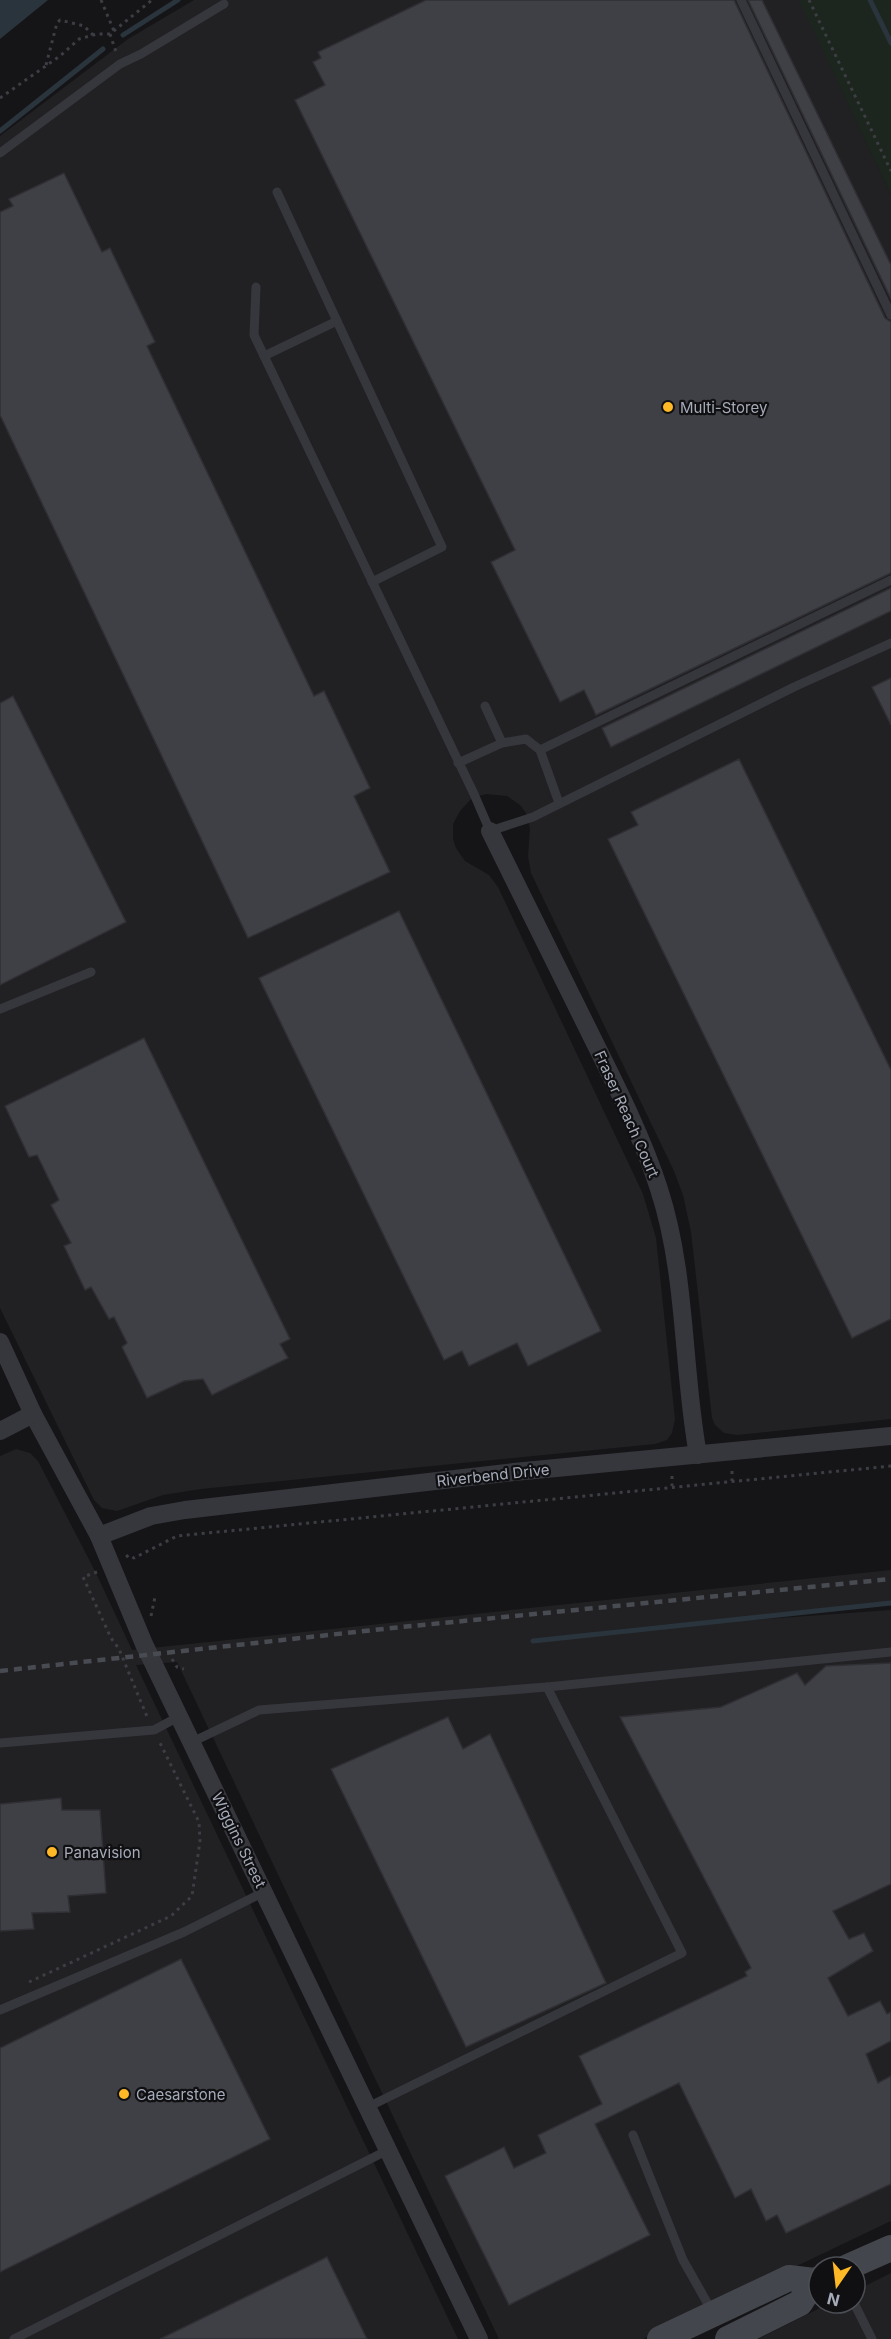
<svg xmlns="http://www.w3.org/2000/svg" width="891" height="2339" font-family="Inter,sans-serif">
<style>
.built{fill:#212124}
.green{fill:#1d261e}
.water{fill:#2a343d}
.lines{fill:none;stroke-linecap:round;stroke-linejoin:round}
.stream{stroke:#2a343d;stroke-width:5}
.building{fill:#3f4045;stroke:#2f2f34;stroke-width:1.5}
.path{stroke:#3c3e44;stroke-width:3;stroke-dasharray:3 4.5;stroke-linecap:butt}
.lane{stroke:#36373d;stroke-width:9}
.street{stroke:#36373d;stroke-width:18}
.secondary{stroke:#44464d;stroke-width:26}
.rail{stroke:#494b52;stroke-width:4.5;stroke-dasharray:8 6;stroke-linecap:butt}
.poi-dot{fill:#ffb826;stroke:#101012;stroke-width:2}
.labels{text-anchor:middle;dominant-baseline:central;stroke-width:4.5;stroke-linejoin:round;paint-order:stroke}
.poi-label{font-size:15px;fill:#a6abb9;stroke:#101012;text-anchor:start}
.street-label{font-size:15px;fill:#a6abb9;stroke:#101012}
</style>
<rect width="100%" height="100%" fill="#151517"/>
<g class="built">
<polygon points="194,0 800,0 891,195 891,1419 737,1435 724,1433 715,1425 712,1418 691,1232 683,1195 674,1171 531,873 528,856 530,828 526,813 520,805 507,796 486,794 472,798 460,811 453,824 453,839 456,848 465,861 489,875 498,887 643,1194 656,1238 675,1419 672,1433 667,1440 655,1444 201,1489 163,1495 117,1511 102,1508 94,1500 0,1308 0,136 128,39"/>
<polygon points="16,1449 30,1453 38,1461 96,1573 132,1650 891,1570 891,1602 612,1630 891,1610 891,2221 643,2339 499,2339 177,1662 136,1665 458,2339 0,2339 0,1456"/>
<polygon points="891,2273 891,2339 758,2339 830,2303 855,2303 855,2291"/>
</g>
<polygon class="green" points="799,0 891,0 891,195"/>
<polygon class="water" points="0,0 48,0 0,39"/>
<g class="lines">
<g class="stream">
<polyline points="870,0 891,43"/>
<polyline points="123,35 178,0"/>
<polyline points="0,131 103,49"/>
<polyline points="533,1641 891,1603"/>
</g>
</g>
<g class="building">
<polygon points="426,0 734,0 885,318 891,322 891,573 596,715 584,690 560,702 491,562 515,550 295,100 325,85 313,62 321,58 318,52"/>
<polygon points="748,0 762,0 891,265 891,299"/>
<polygon points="64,173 102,252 110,248 155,342 147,346 314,696 324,691 370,788 354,796 390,872 248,938 0,415 0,212 13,206 9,199"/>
<polygon points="891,588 891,611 611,747 602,728"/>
<polygon points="891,678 891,725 872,687"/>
<polygon points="13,696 126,922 0,985 0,703"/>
<polygon points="739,759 891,1070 891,1319 852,1338 608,839 638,825 631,812"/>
<polygon points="399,911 601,1331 528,1366 517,1343 469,1366 462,1351 444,1360 259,978"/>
<polygon points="144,1038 290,1339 280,1344 288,1358 212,1395 203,1379 184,1381 147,1398 122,1347 127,1343 114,1317 109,1319 91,1287 85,1290 64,1246 71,1243 51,1205 59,1200 37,1155 29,1157 5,1106"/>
<polygon points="891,1663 891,1884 833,1911 849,1939 864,1933 873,1951 828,1978 848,2016 880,2001 887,2014 891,2012 891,2041 866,2054 878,2083 891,2076 891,2184 786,2233 777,2215 766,2221 751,2189 735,2198 679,2083 595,2124 650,2235 509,2305 445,2176 504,2147 514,2168 546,2153 538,2135 602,2104 579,2056 747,1976 745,1972 751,1968 620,1717 721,1707 797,1673 805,1685 826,1666"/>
<polygon points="448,1717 463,1749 490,1734 606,1983 466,2047 331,1769"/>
<polygon points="61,1798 62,1810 100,1810 106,1893 68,1896 70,1912 32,1913 34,1929 0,1931 0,1804"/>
<polygon points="181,1959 270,2139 0,2272 0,2048"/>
<polygon points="327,2257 367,2339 160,2339"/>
</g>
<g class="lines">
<g class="path">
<polyline points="101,0 114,31"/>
<polyline points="809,0 891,171"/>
<polyline points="110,34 116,52"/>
<polyline points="46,65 57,23 60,20 84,26 93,35"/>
<polyline points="0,98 60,56 79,39 97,34 110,34 152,0"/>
<polyline points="732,1471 732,1481"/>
<polyline points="672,1476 672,1486"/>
<polyline points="126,1557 129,1555 134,1558 177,1536 891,1466"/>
<polyline points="97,1572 83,1577 111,1638 119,1649 148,1719"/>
<polyline points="151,1616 155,1597"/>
<polyline points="172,1659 177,1667 184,1669"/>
<polyline points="29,1982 171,1916 192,1896 200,1841 199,1822 159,1741"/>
</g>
<g class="lane">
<polyline points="741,0 891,315"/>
<polyline points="0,153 120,64 141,54 224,4"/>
<polyline points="277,192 442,547 372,582"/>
<polyline points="256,287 254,335 474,794 490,831 533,817 794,687 891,643"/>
<polyline points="264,356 337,321"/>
<polyline points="485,706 502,743"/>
<polyline points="540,750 891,580"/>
<polyline points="458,763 502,743 526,739 540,750 559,803"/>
<polyline points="0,1009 91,972"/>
<polyline points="547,1687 891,1652"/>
<polyline points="192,1742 259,1710 547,1687 682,1953 368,2107"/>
<polyline points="0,1743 154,1730 180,1716"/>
<polyline points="0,2010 184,1932 264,1892"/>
<polyline points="633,2135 683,2260 713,2313"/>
<polyline points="854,2303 872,2339"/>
<polyline points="14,2339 388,2150"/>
</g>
<g class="street">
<path d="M 490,831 C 522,897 555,962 587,1027 C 613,1080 641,1133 659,1189 C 687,1275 682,1367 698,1455"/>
<polyline points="0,1342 33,1414 99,1536 144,1644 479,2339"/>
<polyline points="0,1431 33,1414"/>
<polyline points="99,1536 151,1516 185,1510 514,1472 891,1436"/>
</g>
<g class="secondary">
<polyline points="848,2267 891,2248"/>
<polyline points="660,2339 789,2278 814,2281 819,2279"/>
<polyline points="728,2339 800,2303 814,2281"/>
</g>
<polyline class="rail" points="0,1671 392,1628 891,1579"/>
</g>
<g class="poi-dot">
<circle cx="668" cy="407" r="6"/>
<circle cx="52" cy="1852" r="6"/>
<circle cx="124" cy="2094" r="6"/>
</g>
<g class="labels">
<g class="poi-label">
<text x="680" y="407">Multi-Storey</text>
<text x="64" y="1852">Panavision</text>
<text x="136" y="2094">Caesarstone</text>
</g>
<g class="street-label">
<text transform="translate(627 1114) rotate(66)">Fraser Reach Court</text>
<text transform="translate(493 1475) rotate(-6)">Riverbend Drive</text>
<text transform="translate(239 1840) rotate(64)">Wiggins Street</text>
</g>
</g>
<g transform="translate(837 2285) rotate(194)"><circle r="28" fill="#101012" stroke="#4c4e55" stroke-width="1.5"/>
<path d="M0-4.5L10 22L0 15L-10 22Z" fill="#ffb826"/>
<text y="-9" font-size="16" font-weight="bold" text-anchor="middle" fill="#a6abb9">N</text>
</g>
</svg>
